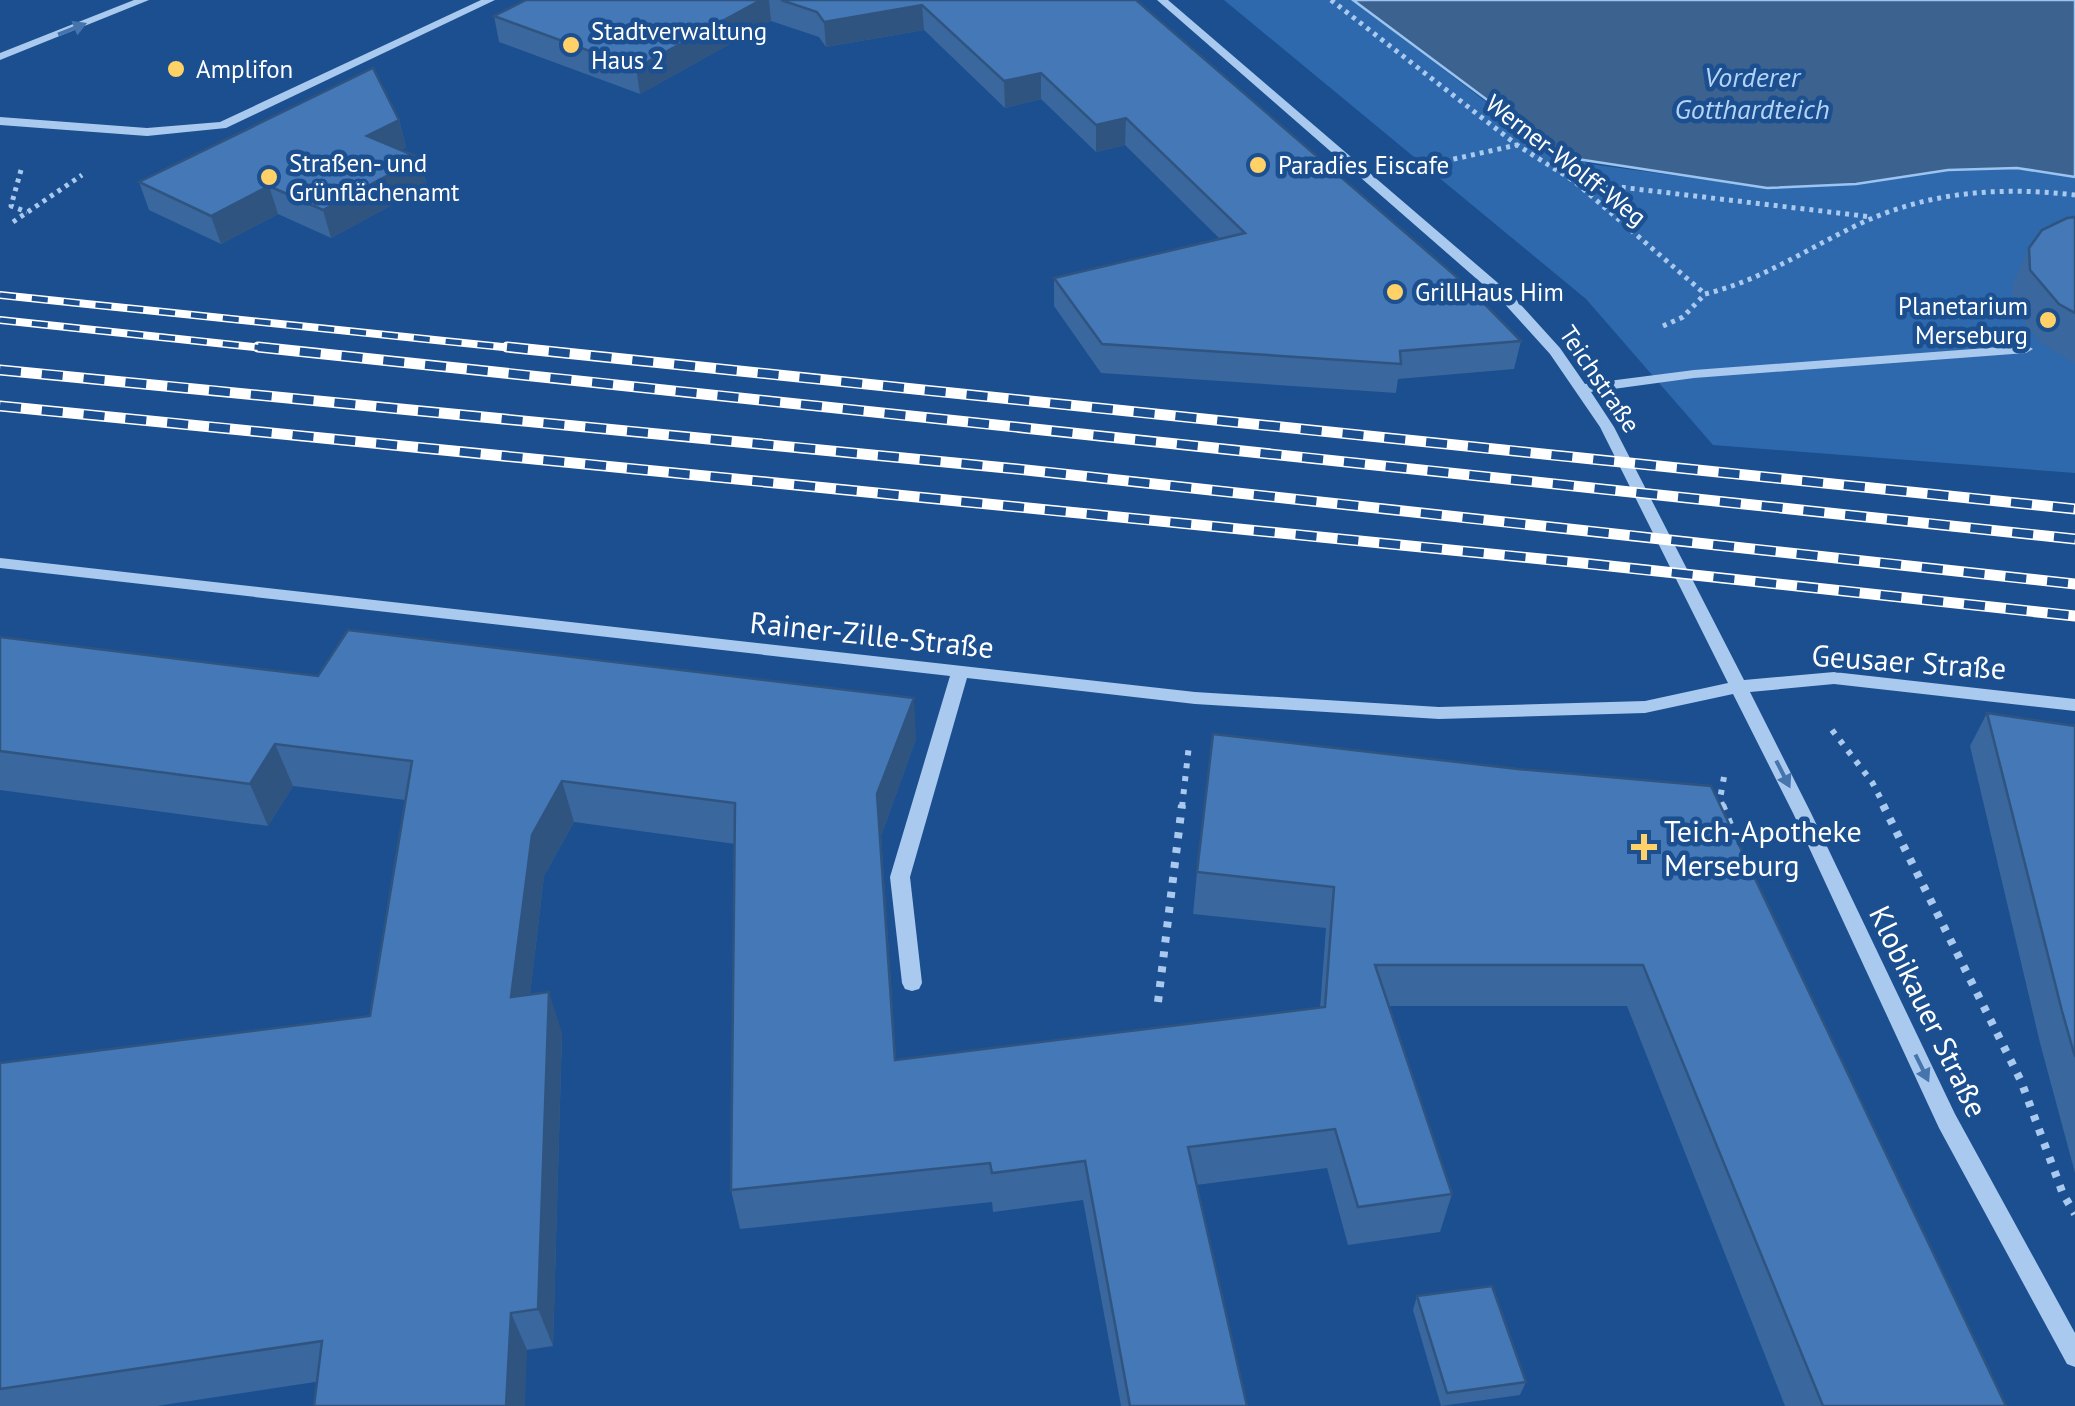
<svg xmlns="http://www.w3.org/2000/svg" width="2075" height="1406" font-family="'PT Sans',sans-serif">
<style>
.green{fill:#2e69ad}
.water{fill:#3c6290;stroke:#9cc4f0;stroke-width:2.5}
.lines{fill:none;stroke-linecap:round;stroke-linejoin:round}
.path-far2{stroke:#a9c9ee;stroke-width:5;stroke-dasharray:4 5;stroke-linecap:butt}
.path-far1{stroke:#a9c9ee;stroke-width:6;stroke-dasharray:5 8;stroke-linecap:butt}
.path{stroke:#a9c9ee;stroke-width:8;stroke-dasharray:6 9;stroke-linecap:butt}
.minor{fill:#a9c9ee;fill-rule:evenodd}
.rail-far1-casing{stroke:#fff;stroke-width:8}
.rail-casing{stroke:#fff;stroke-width:11}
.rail-far1{stroke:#1b4f8f;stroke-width:5;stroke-dasharray:16;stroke-linecap:butt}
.rail{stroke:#1b4f8f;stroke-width:8;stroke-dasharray:21;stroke-linecap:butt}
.wall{fill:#3a679d}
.shaded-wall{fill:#305480}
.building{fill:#4478b7;stroke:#305480;stroke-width:2.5}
.oneway{fill:#4674ac}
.poi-dot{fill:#ffd166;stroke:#1b4f8f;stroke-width:4}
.labels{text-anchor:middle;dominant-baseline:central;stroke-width:9;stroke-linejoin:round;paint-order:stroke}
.far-poi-label{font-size:25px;fill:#fff;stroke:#1b4f8f;text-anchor:start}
.far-street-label{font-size:25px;fill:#fff;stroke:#1b4f8f}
.far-water-label{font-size:28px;font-style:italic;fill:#b5d3f5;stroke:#1b4f8f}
.street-label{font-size:30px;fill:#fff;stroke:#1b4f8f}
.poi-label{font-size:30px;fill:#fff;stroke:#1b4f8f;text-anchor:start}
</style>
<rect width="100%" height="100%" fill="#1b4f8f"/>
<polygon class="green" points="1224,0 1353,0 1548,149 1590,164 1767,188 1856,184 1948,170 2017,168 2075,177 2075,473 1713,445 1586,299"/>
<polygon class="water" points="1353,0 2075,0 2075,177 2017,168 1948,170 1856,184 1767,188 1564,157"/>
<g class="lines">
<g class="path-far2">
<polyline points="1331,0 1517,145 1574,181 1705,294"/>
<polyline points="1427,165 1517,145"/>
<polyline points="21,170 11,206 27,212"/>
<polyline points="1577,182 1872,217"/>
<polyline points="13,222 82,175"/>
<path d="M 1705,294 C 1759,281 1802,252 1851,228 C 1923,192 1996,186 2075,195"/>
<polyline points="1663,326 1683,317 1705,294"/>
</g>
<g class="path-far1">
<polyline points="1832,730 1872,782 1885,807"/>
<polyline points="1182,807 1189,745"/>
<polyline points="1723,807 1720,799 1724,777"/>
</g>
<g class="path">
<polyline points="1722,805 1735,837"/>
<polyline points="1883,805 2021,1081 2063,1194 2075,1214"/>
<polyline points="1158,1002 1182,805"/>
</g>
<g class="minor">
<polygon points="134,0 149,0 0,60 0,53"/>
<polygon points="481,0 495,0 226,128 147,136 0,125 0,117 147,128 220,122"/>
<polygon points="1157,0 1168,0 1512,295 1560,348 1585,384 1694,370 2026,345 2033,349 2026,353 1694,378 1591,392 1614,427 1744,680 1834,672 2075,699 2075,711 1834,684 1750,692 1811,813 1955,1114 2075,1333 2075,1367 2067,1364 1939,1128 1793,813 1733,694 1645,713 1439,719 1195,704 967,678 910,877 922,983 919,989 912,991 905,989 902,983 890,877 950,676 0,568 0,558 1195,692 1439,707 1645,701 1728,683 1600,427 1550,354 1502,301"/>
</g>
<g class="rail-far1-casing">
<g id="rail-far1">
<polyline points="0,295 531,350"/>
<polyline points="0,320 282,350"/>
</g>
</g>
<g class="rail-casing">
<g id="rail">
<polyline points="258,347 2075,539"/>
<polyline points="507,347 2075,509"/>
<polyline points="0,370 1017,469 2075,584"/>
<polyline points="0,406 1582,563 2075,616"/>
</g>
</g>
<use href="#rail-far1" class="rail-far1"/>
<use href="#rail" class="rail"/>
</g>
<g class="wall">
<polygon points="526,0 1136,0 1521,341 1514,369 1398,379 1396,393 1101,373 1054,306 1054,278 1220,239 1125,145 1096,152 1041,99 1005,108 924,30 826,47 819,37 771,21 640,94 499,42 494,16"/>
<polygon points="399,120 406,147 401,150 420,158 427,186 331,238 278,214 221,244 149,210 139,182"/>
<polygon points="2075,217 2075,364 2041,343 2013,308 2012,286 2029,248"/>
<polygon points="0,637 318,676 916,739 881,836 896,1060 1320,1008 1326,928 1193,914 1197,872 1518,769 2006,1406 1785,1406 1627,1006 1388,1006 1452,1194 1440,1232 1348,1245 1327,1168 1196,1185 1247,1406 1121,1406 1083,1200 993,1212 992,1202 740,1229 731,1190 735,844 574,822 544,876 530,994 562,1033 553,1346 157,1406 0,1406 0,1063 370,1016 405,800 293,786 268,826 0,790"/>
<polygon points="1987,713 2075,726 2075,1173 2040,1043 1970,746"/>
<polygon points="1417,1296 1526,1382 1520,1395 1441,1406 1413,1310"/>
</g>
<g class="shaded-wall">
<polygon points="761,0 769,0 771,21 640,94 636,68"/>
<polygon points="922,5 924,30 826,47 824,22"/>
<polygon points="1041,73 1041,99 1005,108 1004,81"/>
<polygon points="1126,118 1125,145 1096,152 1096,125"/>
<polygon points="399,120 406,147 375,163 367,136"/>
<polygon points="420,158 427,186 331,238 323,210"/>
<polygon points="269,186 278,214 221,244 211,216"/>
<polygon points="914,698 916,739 881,836 899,1100 877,794"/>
<polygon points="275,744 293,786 268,826 250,784"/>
<polygon points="562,781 574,822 544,876 525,1038 511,997 532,835"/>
<polygon points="549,992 562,1033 553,1346 538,1309"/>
<polygon points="511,1313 527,1350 525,1406 506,1406"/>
</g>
<g class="building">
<polygon points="526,0 761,0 636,68 494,16"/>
<polygon points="781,0 1136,0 1466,285 1521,341 1400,351 1401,364 1102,344 1054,278 1245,233 1126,118 1096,125 1041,73 1004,81 922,5 824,22 817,12"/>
<polygon points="373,68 399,120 367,136 420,158 323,210 269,186 211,216 139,182"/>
<polygon points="2075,217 2075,313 2059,304 2030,270 2029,248 2042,230 2067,218"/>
<polygon points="348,630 914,698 877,794 895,1060 1325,1007 1334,887 1197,872 1213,734 1518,769 1711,786 2006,1406 1823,1406 1643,965 1375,965 1452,1194 1358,1207 1335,1129 1188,1147 1247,1406 1130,1406 1085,1161 992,1173 990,1163 731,1190 735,803 562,781 532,835 511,997 549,992 538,1309 511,1313 506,1406 314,1406 322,1341 0,1389 0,1063 370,1016 412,761 275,744 250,784 0,751 0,637 318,676"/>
<polygon points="1987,713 2075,726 2075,1057 2062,1011"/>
<polygon points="1492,1286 1526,1382 1447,1393 1417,1296"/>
</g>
<defs><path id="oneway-solid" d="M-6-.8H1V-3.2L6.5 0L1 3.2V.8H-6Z" transform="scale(2.5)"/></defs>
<g class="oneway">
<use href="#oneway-solid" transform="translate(72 29) rotate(-22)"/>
<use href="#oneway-solid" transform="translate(1783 774) rotate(63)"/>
<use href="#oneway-solid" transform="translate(1922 1068) rotate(64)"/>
</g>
<g class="poi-dot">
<circle cx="571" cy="45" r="10"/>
<circle cx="176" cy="69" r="10"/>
<circle cx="1258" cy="165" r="10"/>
<circle cx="269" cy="177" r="10"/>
<circle cx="1395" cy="292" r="10"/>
<circle cx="2048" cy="320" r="10"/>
<path d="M1639 832h10v10h10v10h-10v10h-10v-10h-10v-10h10z"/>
</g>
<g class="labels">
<g class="far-poi-label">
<text x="591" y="31">Stadtverwaltung<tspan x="591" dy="29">Haus 2</tspan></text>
<text x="196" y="69">Amplifon</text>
<text x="289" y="163">Straßen- und<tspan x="289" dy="29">Grünflächenamt</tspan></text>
<text x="1278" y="165">Paradies Eiscafe</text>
<text x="1415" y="292">GrillHaus Him</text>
<text x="2028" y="306" text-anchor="end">Planetarium<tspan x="2028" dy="29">Merseburg</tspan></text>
</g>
<g class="far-street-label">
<text transform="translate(1566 160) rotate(38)">Werner-Wolff-Weg</text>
<text transform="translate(1600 379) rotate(56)">Teichstraße</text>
</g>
<g class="far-water-label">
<text x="1752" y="76">Vorderer<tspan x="1752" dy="32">Gotthardteich</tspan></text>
</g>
<g class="street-label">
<text transform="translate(872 634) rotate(6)">Rainer-Zille-Straße</text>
<text transform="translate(1909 661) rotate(4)">Geusaer Straße</text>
<text transform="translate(1929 1011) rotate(64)">Klobikauer Straße</text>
</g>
<g class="poi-label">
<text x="1664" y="830">Teich-Apotheke<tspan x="1664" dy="34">Merseburg</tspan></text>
</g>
</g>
</svg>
